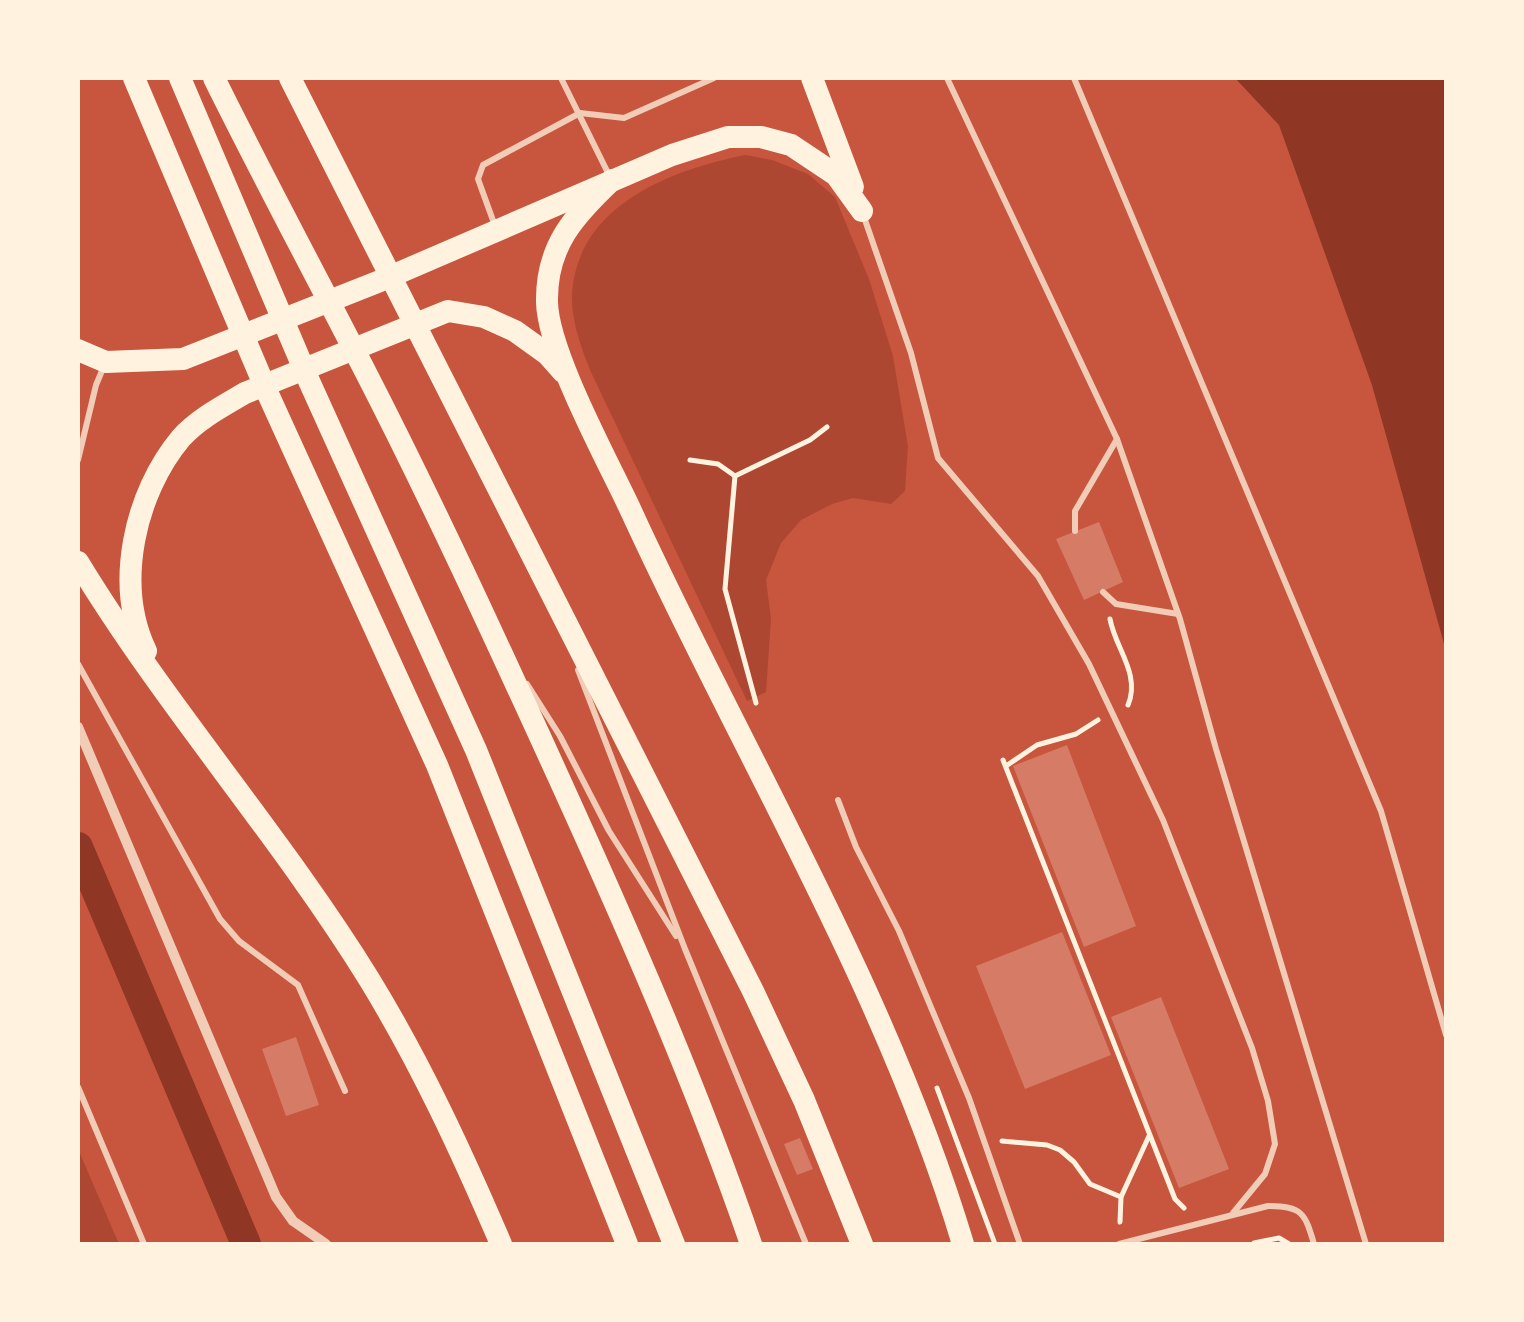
<svg xmlns="http://www.w3.org/2000/svg" width="1524" height="1322" font-family="'Public Sans',sans-serif">
<style>
.green{fill:#ae4732}
.water{fill:#8f3625}
.lines{fill:none;stroke-linecap:round;stroke-linejoin:round}
.canal{stroke:#8f3625;stroke-width:30}
.building{fill:#d67c66}
.path{stroke:#fff3e0;stroke-width:5}
.service{stroke:#f1ccb7;stroke-width:6}
.minor{stroke:#f1ccb7;stroke-width:10}
.motorway{stroke:#fff3e0;stroke-width:22}
</style>
<rect width="100%" height="100%" fill="#c8553d"/>
<g class="green">
<path d="M 745,155 L 772,160 L 808,174 L 835,197 L 869,279 L 893,356 L 908,446 L 905,491 L 891,504 L 853,498 L 832,504 L 801,520 L 781,543 L 766,580 L 771,619 L 766,692 L 747,701 L 590,370 C 581,347 571,320 572,295 C 577,205 671,170 745,155 Z"/>
<polygon points="78,1149 119,1244 78,1244"/>
</g>
<polygon class="water" points="1235,78 1446,78 1446,651 1372,385 1279,125"/>
<g class="lines">
<polyline class="canal" points="78,847 246,1244"/>
</g>
<g class="building">
<polygon points="1099,522 1123,582 1084,600 1056,539"/>
<polygon points="1067,745 1136,926 1084,947 1013,766"/>
<polygon points="1062,932 1111,1055 1025,1089 976,966"/>
<polygon points="1161,997 1229,1169 1179,1188 1111,1017"/>
<polygon points="296,1037 319,1105 286,1116 262,1049"/>
<polygon points="800,1138 813,1169 797,1175 784,1144"/>
</g>
<g class="lines">
<g class="path">
<polyline points="690,460 718,464 735,476"/>
<path d="M 1110,619 C 1115,648 1141,674 1128,705"/>
<polyline points="756,703 725,589 735,476 810,440 827,427"/>
<polyline points="1003,760 1175,1199 1184,1208"/>
<polyline points="1006,766 1037,745 1076,734 1098,720"/>
<polyline points="937,1088 995,1244"/>
<polyline points="1002,1141 1047,1145 1060,1150 1074,1162 1090,1184 1121,1197"/>
<polyline points="1120,1222 1121,1197 1149,1136"/>
<polyline points="1254,1243 1279,1238 1289,1244"/>
</g>
<g class="service">
<polyline points="561,78 609,175"/>
<polyline points="947,78 1117,439 1180,619 1216,749 1366,1244"/>
<polyline points="1074,78 1381,811 1446,1035"/>
<polyline points="864,217 911,353 938,458 1038,576 1089,664 1163,820 1252,1048 1268,1101 1275,1144 1265,1174 1233,1213"/>
<polyline points="495,226 478,179 483,165 580,113 624,118 714,78"/>
<polyline points="78,460 96,385 104,366"/>
<polyline points="1075,531 1075,511 1117,439"/>
<polyline points="1103,592 1116,604 1178,614"/>
<polyline points="78,664 220,919 239,941 298,985 345,1091"/>
<polyline points="578,670 685,949 806,1244"/>
<polyline points="527,684 560,736 609,831 676,936"/>
<polyline points="838,800 856,847 899,931 969,1098 1020,1244"/>
<polyline points="78,1087 144,1244"/>
<path d="M 1119,1244 L 1268,1206 C 1302,1206 1305,1213 1314,1244"/>
</g>
<polyline class="minor" points="78,727 276,1197 293,1221 326,1244"/>
<g class="motorway">
<polyline points="134,78 268,394 437,765 627,1244"/>
<polyline points="180,78 309,381 476,750 674,1244"/>
<path d="M 214,78 C 262,175 313,270 363,367 C 432,501 495,638 558,776 C 628,930 696,1084 751,1244"/>
<polyline points="290,78 753,991 804,1100 862,1244"/>
<polyline points="812,78 853,187"/>
<path d="M 612,180 C 574,216 546,246 547,302 C 548,353 609,463 632,513 C 742,753 887,990 963,1244"/>
<polyline points="78,350 106,362 183,359 380,281 672,155 728,137 761,137 791,145 836,175 862,211"/>
<path d="M 78,562 C 166,707 280,835 369,979 C 421,1064 462,1153 501,1244"/>
<path d="M 146,651 C 114,584 135,493 181,438 C 198,419 223,406 245,393 L 448,311 L 484,317 L 515,331 L 547,354 L 563,372"/>
</g>
</g>
<rect width="1524" height="1322" fill="none" stroke="#fff3e0" stroke-width="160"/>
</svg>
